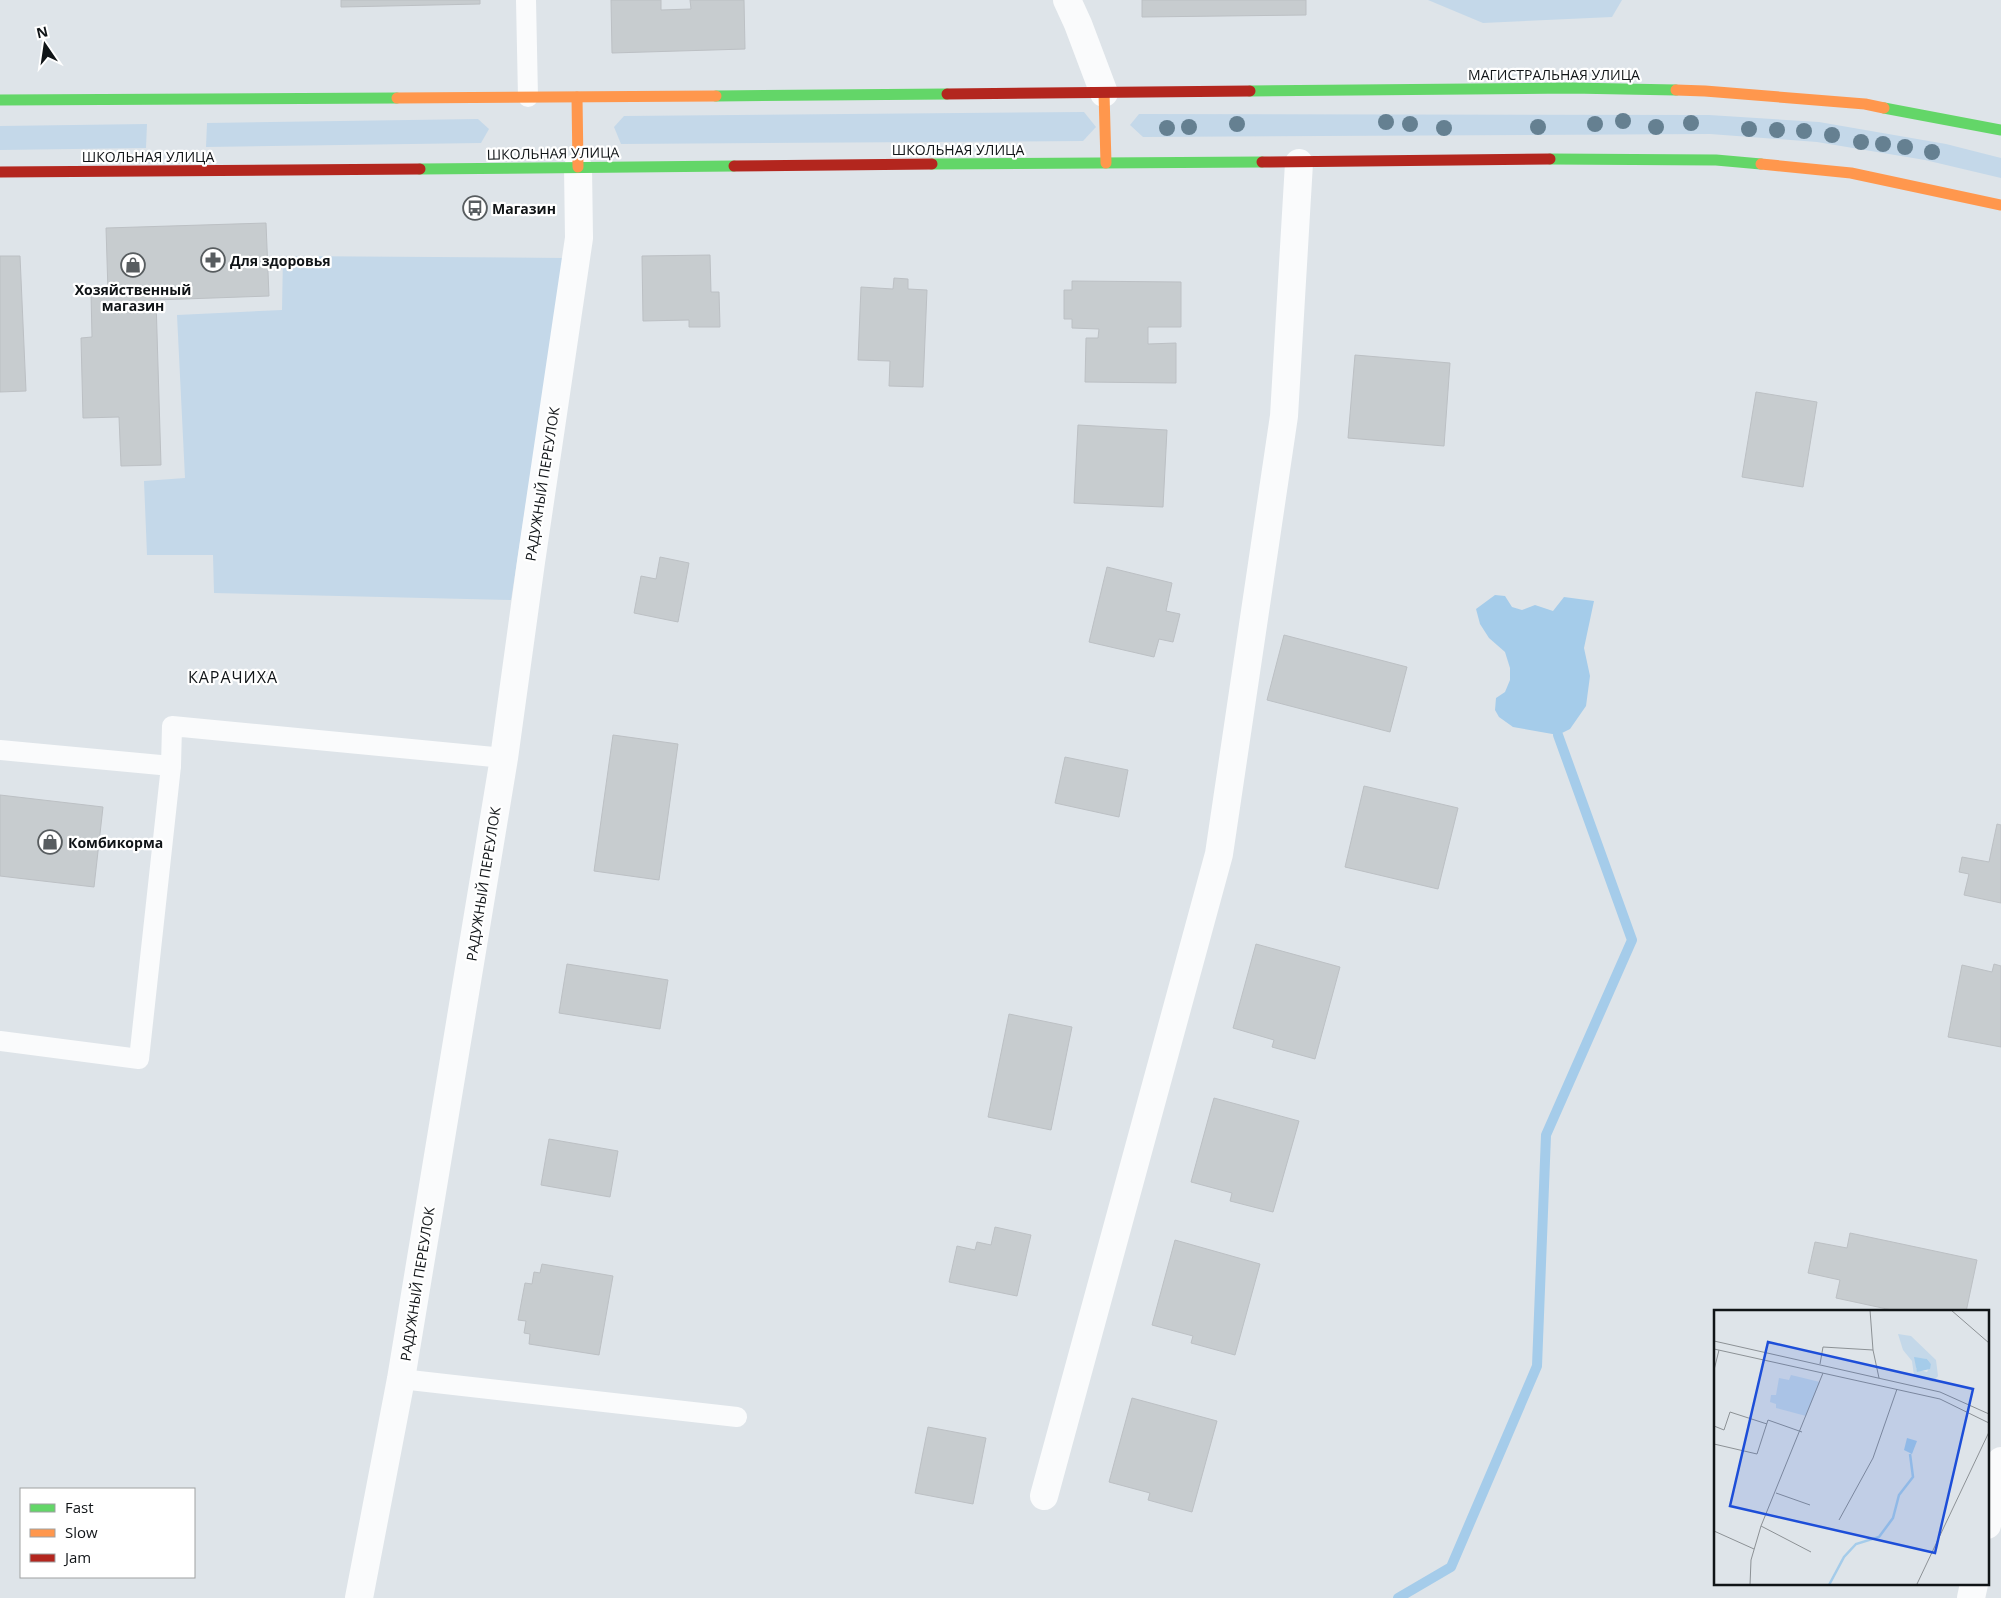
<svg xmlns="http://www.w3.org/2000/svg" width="2001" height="1598" font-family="'Open Sans',sans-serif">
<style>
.green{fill:#c4d8e9}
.water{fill:#a5ccea}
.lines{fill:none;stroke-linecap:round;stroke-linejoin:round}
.stream{stroke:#a5ccea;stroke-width:10}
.building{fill:#c7cccf;stroke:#bcc0c4}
.lane{stroke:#fafbfc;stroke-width:20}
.street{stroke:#fafbfc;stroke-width:28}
.fast{stroke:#63d668;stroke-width:11}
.slow{stroke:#ff974d;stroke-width:11}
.jam{stroke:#b3261e;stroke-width:11}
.tree{fill:#658091}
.labels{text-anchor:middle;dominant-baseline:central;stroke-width:4.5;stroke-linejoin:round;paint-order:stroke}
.street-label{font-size:14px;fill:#101417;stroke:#fff}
.poi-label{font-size:14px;font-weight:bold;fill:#101417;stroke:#fff;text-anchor:start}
.quarter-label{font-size:16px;letter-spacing:1px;fill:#101417;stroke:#fff}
.inset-river{fill:none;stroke:#a5ccea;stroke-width:2.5}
.inset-road{fill:none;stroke:#8c9195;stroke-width:1}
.view{fill:#1d4ed8;fill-opacity:0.15;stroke:#1d4ed8;stroke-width:2.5}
.inset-edge{fill:none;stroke:#101417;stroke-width:2.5}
</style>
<rect width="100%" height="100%" fill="#dee4e9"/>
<g class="green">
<polygon points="1428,0 1622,0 1612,17 1483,23"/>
<polygon points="1084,112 1096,127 1083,141 621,144 614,127 624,116"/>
<polygon points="1139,114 1709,115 1819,122 1946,144 2001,158 2001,178 1925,160 1817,142 1710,134 1143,137 1130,125"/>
<polygon points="478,119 489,129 481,143 206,147 207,123"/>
<polygon points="147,124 146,148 0,150 0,126"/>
<polygon points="283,256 564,258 511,600 214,593 213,555 147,555 144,481 185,478 177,315 282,310"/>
</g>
<polygon class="water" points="1495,595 1505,596 1512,607 1522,610 1535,605 1553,611 1564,597 1594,601 1584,648 1590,676 1586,706 1570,729 1558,735 1513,727 1499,717 1495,710 1496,698 1505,692 1510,680 1510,668 1505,652 1489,638 1480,624 1476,609"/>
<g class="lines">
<polyline class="stream" points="1398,1598 1451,1567 1537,1366 1546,1135 1632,940 1558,735"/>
</g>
<g class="building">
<polygon points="341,0 480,0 480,4 341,7"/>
<polygon points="611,0 661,0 661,10 691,9 690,0 744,0 745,49 612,53"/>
<polygon points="1142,0 1306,0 1306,15 1142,17"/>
<polygon points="266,223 269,296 156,300 161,465 121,466 119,417 83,418 81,338 92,337 91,293 108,292 106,228"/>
<polygon points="710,255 711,292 719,292 720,327 689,327 689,320 643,321 642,256"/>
<polygon points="0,256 20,256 26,391 0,392"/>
<polygon points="894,278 908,279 908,289 927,290 923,387 889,386 890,361 858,360 861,287 893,289"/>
<polygon points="1072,281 1181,282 1181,327 1148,327 1148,344 1176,343 1176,383 1085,382 1086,338 1098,338 1099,329 1072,328 1072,319 1064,319 1064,290 1072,290"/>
<polygon points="1355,355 1450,363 1444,446 1348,438"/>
<polygon points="1756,392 1817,402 1803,487 1742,477"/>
<polygon points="1078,425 1167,430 1163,507 1074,503"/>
<polygon points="660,557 689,563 678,622 634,613 641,576 656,579"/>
<polygon points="1107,567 1172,583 1166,611 1180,614 1173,642 1159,639 1154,657 1089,642"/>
<polygon points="1284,635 1407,667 1390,732 1267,700"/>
<polygon points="613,735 678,744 659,880 594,871"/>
<polygon points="1065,757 1128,770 1119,817 1055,803"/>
<polygon points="1364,786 1458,808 1438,889 1345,867"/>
<polygon points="0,795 103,807 94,887 0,876"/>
<polygon points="1997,824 2001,825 2001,903 1964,895 1969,874 1959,872 1962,857 1989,862"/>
<polygon points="1256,944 1340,967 1315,1059 1272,1047 1274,1040 1233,1028"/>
<polygon points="567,964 668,980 660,1029 559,1013"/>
<polygon points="1994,964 2001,966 2001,1047 1948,1037 1962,965 1992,972"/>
<polygon points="1009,1014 1072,1027 1051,1130 988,1117"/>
<polygon points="1214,1098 1299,1121 1273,1212 1230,1201 1232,1193 1191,1182"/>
<polygon points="549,1139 618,1151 610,1197 541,1185"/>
<polygon points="995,1227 1031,1235 1017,1296 949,1282 957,1246 975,1250 977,1242 991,1245"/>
<polygon points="1850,1233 1977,1260 1966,1312 1901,1312 1836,1298 1840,1280 1808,1273 1815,1242 1847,1248"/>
<polygon points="1175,1240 1260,1264 1235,1355 1191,1343 1193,1336 1152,1325"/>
<polygon points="542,1264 613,1276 599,1355 529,1344 530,1334 524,1333 526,1321 518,1320 525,1283 532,1284 534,1272 540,1273"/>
<polygon points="1132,1398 1217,1421 1192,1512 1148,1500 1150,1493 1109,1482"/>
<polygon points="928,1427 986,1438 973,1504 915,1493"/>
</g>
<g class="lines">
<g class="lane">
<polyline points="526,0 528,97"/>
<polyline points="0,750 171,766"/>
<polyline points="0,1041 139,1059 171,766 172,726 504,758"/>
<polyline points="401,1379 737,1417"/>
</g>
<g class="street">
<polyline points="1067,0 1078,24 1104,93"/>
<polyline points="1044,1496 1219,854 1284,416 1299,163"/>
<polyline points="1987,1525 2001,1461"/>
<polyline points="359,1598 401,1379 504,758 531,562 579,238 578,167"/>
<polyline points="1971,1598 1974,1584"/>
</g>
<g class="fast">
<polyline points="1250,91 1571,88 1676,90"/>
<polyline points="716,96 947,94"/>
<polyline points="0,100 397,98"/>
<polyline points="1884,108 2001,130"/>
<polyline points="1550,159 1716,160 1761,164"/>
<polyline points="932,164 1262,162"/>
<polyline points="420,169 734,166"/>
</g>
<g class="slow">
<polyline points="1676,90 1705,91 1865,104 1884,108"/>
<polyline points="1104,93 1106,163"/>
<polyline points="577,97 578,167"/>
<polyline points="397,98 716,96"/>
<polyline points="1761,164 1851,173 2001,205"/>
</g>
<g class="jam">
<polyline points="947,94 1250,91"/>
<polyline points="1262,162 1550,159"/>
<polyline points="734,166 932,164"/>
<polyline points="0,172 420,169"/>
</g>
</g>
<g class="tree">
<circle cx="1623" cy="121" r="8"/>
<circle cx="1386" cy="122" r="8"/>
<circle cx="1691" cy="123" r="8"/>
<circle cx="1237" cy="124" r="8"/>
<circle cx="1410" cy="124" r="8"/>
<circle cx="1595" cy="124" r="8"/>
<circle cx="1189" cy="127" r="8"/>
<circle cx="1538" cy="127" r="8"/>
<circle cx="1656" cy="127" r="8"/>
<circle cx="1167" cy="128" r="8"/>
<circle cx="1444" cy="128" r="8"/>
<circle cx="1749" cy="129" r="8"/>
<circle cx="1777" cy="130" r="8"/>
<circle cx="1804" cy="131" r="8"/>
<circle cx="1832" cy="135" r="8"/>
<circle cx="1861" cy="142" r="8"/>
<circle cx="1883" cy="144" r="8"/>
<circle cx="1905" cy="147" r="8"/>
<circle cx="1932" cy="152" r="8"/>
</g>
<defs>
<g id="bus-ring" transform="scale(1.25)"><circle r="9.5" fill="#fff" stroke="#585d60" stroke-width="1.5"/><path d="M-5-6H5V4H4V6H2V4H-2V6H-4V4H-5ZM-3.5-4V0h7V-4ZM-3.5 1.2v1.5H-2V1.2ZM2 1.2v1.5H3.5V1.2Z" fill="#585d60"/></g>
<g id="pharmacy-ring" transform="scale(1.25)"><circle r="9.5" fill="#fff" stroke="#585d60" stroke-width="1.5"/><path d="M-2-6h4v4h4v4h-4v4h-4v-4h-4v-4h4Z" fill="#585d60"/></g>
<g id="shop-ring" transform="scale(1.25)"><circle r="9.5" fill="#fff" stroke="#585d60" stroke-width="1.5"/><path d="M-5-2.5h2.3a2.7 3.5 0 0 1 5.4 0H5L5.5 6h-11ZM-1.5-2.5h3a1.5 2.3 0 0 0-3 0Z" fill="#585d60"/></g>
</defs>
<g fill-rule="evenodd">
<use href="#bus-ring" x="475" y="208"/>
<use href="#pharmacy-ring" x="213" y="260"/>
<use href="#shop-ring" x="133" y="265"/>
<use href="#shop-ring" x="50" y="842"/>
</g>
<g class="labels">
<g class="street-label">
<text x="1554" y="74">МАГИСТРАЛЬНАЯ УЛИЦА</text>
<text x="958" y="149">ШКОЛЬНАЯ УЛИЦА</text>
<text transform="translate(553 153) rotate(-1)">ШКОЛЬНАЯ УЛИЦА</text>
<text x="148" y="156">ШКОЛЬНАЯ УЛИЦА</text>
<text transform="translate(542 484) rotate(-81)">РАДУЖНЫЙ ПЕРЕУЛОК</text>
<text transform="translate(483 884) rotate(-81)">РАДУЖНЫЙ ПЕРЕУЛОК</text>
<text transform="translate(417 1284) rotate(-81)">РАДУЖНЫЙ ПЕРЕУЛОК</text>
</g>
<g class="poi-label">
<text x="492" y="208">Магазин</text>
<text x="230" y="260">Для здоровья</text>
<text x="133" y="289" text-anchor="middle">Хозяйственный<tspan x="133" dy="16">магазин</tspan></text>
<text x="68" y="842">Комбикорма</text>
</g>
<g class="quarter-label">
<text x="233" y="677">КАРАЧИХА</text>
</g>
</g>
<g transform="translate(1714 1310)">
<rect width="275" height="275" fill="#dee4e9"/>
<path d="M 184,24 L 197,26 L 222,50 L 224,66 L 219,72 L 200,66 L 198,51 L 189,40 ZM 202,48 L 213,49 L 217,54 L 213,62 L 202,59 ZM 77,65 L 106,72 L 92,106 L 62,98 L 62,94 L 56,92 L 57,85 L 62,85 L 65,68 L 75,70 Z" fill="#c4d8e9" fill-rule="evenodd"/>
<path d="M 200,47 L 213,49 L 217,54 L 216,59 L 203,62 ZM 193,128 L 203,131 L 198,144 L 190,140 Z" fill="#a5ccea"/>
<path class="inset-river" d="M 115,275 L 130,247 L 142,234 L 165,227 L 179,208 L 185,185 L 199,167 L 196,144"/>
<path class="inset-road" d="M 156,0 L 159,40 L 165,68M 237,0 L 275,33M 0,31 L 226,82 L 275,104M 0,39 L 226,89 L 275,113M 106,54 L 109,37 L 159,40M 0,60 L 5,40M 0,116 L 10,120 L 16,102 L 53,114M 0,134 L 43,144 L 54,110 L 88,122M 62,183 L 96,195M 125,210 L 159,148 L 183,79M 47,216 L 97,242M 0,221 L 40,239M 203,274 L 275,122M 36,275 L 37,250 L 47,216 L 109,63"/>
<path class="view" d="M 54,32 L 259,79 L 221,243 L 16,196 Z"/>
<rect width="275" height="275" class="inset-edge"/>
</g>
<rect x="20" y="1488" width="175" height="90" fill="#ffffff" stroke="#9fa1a2"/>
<rect x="30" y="1504" width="25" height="8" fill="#63d668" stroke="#9fa1a2"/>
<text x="65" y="1513" font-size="15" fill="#101417">Fast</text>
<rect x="30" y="1529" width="25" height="8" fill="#ff974d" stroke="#9fa1a2"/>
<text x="65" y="1538" font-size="15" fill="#101417">Slow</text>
<rect x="30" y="1554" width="25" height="8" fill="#b3261e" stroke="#9fa1a2"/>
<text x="65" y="1563" font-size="15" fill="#101417">Jam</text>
<g transform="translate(45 45) rotate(347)" stroke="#ffffff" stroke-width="4" paint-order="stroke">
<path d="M0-4L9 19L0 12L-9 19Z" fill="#101417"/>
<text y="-8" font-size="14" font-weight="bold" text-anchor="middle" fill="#101417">N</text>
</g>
</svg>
